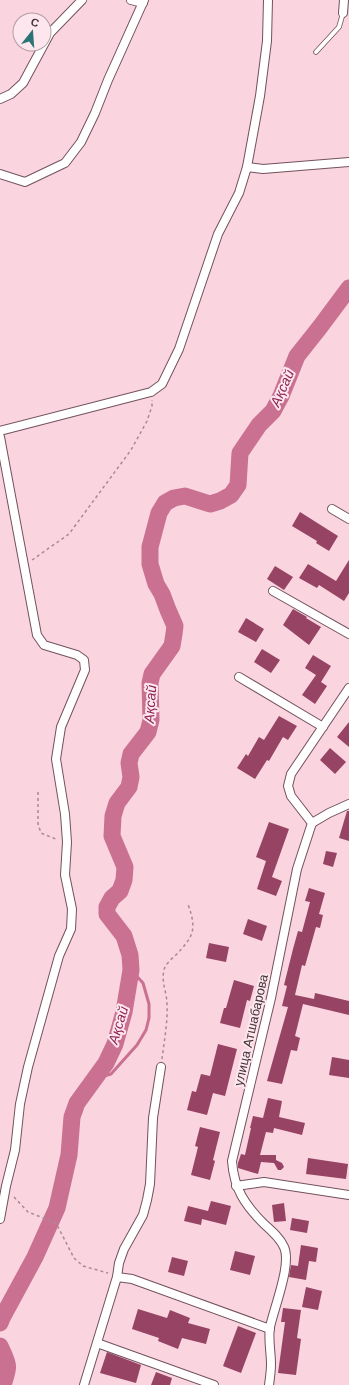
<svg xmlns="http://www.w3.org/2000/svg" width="349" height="1385" font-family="Arial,sans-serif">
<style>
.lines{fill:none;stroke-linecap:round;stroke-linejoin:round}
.stream{stroke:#ca7191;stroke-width:3}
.river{stroke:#ca7191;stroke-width:17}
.building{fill:#974364}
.service-casing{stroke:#72525d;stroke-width:5.5}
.minor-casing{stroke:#72525d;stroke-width:10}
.path{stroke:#a78b93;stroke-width:1.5;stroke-dasharray:3 3;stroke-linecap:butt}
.service{stroke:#fff;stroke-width:4}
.minor{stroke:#fff;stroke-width:8}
.labels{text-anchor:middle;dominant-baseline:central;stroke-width:4;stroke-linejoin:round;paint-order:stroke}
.street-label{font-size:13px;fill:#403236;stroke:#fde6ed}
.water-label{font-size:14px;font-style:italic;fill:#8f2454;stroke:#fde6ed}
</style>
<rect width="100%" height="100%" fill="#fad4df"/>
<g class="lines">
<polyline class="stream" points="94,1079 111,1074 137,1045 146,1030 149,1018 149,1004 143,983 131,970"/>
<g class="river">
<polyline points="0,1323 2,1318 35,1257 57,1208 69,1155 72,1117 77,1103 106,1063 115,1044 124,1012 131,970 130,955 124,936 107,914 107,907 112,898 120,891 124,880 125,867 112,836 113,816 117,803 129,787 131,777 129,763 131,754 148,732 151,720 150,683 152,674 172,646 174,634 175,626 168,610 162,594 156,584 150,564 150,547 159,513 165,503 174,498 185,496 210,504 220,501 231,495 238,485 240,453 259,425 273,411 281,396 297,356 320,327 349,288"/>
<path d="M 0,1346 C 9,1366 10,1364 3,1385"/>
</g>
</g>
<g class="building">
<polygon points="300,512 338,536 329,551 316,543 317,541 292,526"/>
<polygon points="349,560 349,593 344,601 319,585 317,588 299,578 308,564 336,581"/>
<polygon points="275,566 293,577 284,590 267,579"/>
<polygon points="293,609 307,617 306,618 321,627 309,645 283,625"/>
<polygon points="246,618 264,629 256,642 238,632"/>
<polygon points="262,649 280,660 271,673 254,662"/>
<polygon points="313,655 331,666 321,682 327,686 315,704 302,695 316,675 305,668"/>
<polygon points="279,716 297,726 288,740 283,737 269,761 267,760 255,779 237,768 246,754 248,756 259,737 264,740"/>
<polygon points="349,722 349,747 337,737"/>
<polygon points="330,748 346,762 335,774 320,760"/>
<polygon points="347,811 349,811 349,841 339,838"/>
<polygon points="269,822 289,829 272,877 282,881 276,896 257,889 266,861 256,857"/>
<polygon points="326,851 337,853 333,867 323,864"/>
<polygon points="309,888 325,893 319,914 323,915 320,928 316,927 305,966 302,965 295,995 314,999 315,993 349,1001 349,1015 303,1004 295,1036 300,1038 297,1051 291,1050 282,1084 267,1081 288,1007 282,1006 287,986 284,985 293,949 298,931 302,932 310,902 305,901"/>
<polygon points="248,919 267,926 262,941 243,934"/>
<polygon points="209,943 229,947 226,962 206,958"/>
<polygon points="234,980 254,986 250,1001 247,1000 240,1028 220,1023 224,1008 226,1008"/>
<polygon points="218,1044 237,1049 225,1096 213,1093 207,1115 187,1110 192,1091 196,1092 201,1074 210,1076"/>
<polygon points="332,1057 349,1060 349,1078 329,1075"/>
<polygon points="268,1098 282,1101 279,1117 305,1123 302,1135 274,1128 273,1133 266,1132 260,1155 276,1155 276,1160 282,1163 284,1167 281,1170 278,1170 274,1163 261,1162 258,1174 238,1168 238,1163 241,1154 245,1155 251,1128 250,1128 253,1116 263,1118"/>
<polygon points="200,1127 220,1132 213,1160 215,1161 210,1180 191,1175 198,1147 195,1146"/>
<polygon points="308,1158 348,1164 346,1179 306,1174"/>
<polygon points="211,1201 231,1206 226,1225 202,1219 201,1225 184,1221 188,1206 208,1211"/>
<polygon points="284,1203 286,1221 274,1222 272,1205"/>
<polygon points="292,1218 309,1221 307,1233 290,1230"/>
<polygon points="301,1245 318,1248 316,1262 309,1261 306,1280 289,1277 291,1265 298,1266"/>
<polygon points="235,1251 255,1256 250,1275 230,1270"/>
<polygon points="172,1257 188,1261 184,1276 168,1272"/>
<polygon points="306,1287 322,1291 318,1310 302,1307"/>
<polygon points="283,1308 301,1310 297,1338 301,1339 296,1375 278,1373 285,1322 281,1322"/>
<polygon points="138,1309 167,1318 170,1310 190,1318 188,1323 210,1329 206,1344 182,1338 178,1349 158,1341 159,1338 132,1329"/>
<polygon points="238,1326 256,1333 241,1373 223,1366"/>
<polygon points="107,1352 141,1365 136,1383 100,1373"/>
<polygon points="156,1372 172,1378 170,1385 151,1385"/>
</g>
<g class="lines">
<g class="service-casing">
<polyline id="service" points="316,52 339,27 343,13"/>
</g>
<g class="minor-casing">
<g id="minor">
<polyline points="131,0 143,3"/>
<polyline points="343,13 344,0"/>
<polyline points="0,99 11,94 23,83 50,33 82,0"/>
<polyline points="247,167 263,169 349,162"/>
<polyline points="0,174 25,182 65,163 81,142 95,113 108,80 144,0"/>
<polyline points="0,431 151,392 162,384 179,349 218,234 239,193 247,167 260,96 267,41 268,0"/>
<polyline points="0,437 37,635 44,645 77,655 84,660 85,670 61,727 56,759 65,814 67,842 65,875 72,909 71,929 59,956 28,1067 20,1104 15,1150 6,1186 0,1219"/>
<polyline points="332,509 349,519"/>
<polyline points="273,591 349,634"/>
<polyline points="239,677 323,727"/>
<polyline points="312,823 329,813 349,804"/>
<polyline points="236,1186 264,1182 349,1195"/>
<polyline points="117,1277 132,1279 270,1329"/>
<polyline points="97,1343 214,1385"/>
<polyline points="84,1385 117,1277 119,1263 124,1249 143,1215 147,1200 150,1184 153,1118 161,1067"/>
<path d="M 269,1385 C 270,1378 271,1371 271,1364 C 271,1352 268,1339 270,1327 C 274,1308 292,1264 284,1247 C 280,1238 272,1231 264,1224 C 245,1205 234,1189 232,1161 L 271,998 L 297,869 L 312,823 L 291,796 L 288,786 L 291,774 L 349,688"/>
</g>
</g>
<g class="path">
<polyline points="32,560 69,534 131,450 147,421 152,406 152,400"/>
<polyline points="38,792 38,824 41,833 58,840"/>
<path d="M 162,1059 C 164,1042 168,1021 167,1004 C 167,993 161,982 164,970 C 165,965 171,959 175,956 C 194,936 197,930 188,904"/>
<polyline points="14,1197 28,1212 56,1223 74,1258 83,1266 108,1273"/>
</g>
<use href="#service" class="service"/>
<use href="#minor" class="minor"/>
</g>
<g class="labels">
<g class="street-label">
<text transform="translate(251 1030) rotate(-77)">улица Атшабарова</text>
</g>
<g class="water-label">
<text transform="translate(282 388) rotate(-66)">Ақсай</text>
<text transform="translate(150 704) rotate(-86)">Ақсай</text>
<text transform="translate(118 1025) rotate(-73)">Ақсай</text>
</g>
</g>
<g transform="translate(32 32) rotate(17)"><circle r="19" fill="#fde6ed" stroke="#b19ea4"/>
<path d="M0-3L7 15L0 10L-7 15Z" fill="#2a7475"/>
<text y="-6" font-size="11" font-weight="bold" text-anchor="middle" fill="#403236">С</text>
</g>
</svg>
